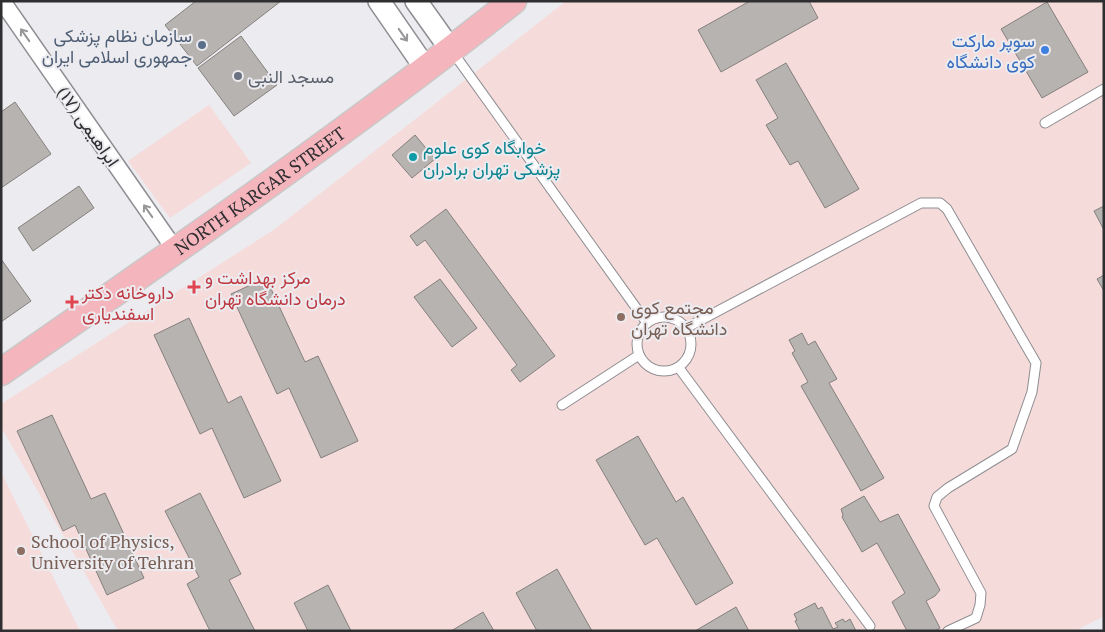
<svg xmlns="http://www.w3.org/2000/svg" width="1105" height="632" font-family="'PT Serif',Vazirmatn,serif">
<style>
.education{fill:#f6dbdb}
.building{fill:#b7b3b1;stroke:#83807d}
.lines{fill:none;stroke-linecap:round;stroke-linejoin:round}
.service-casing{stroke:#8e8d91;stroke-width:11}
.minor-casing{stroke:#8e8d91;stroke-width:19}
.tertiary-casing{stroke:#8e8d91;stroke-width:24}
.primary-casing{stroke:#c9c9c9;stroke-width:29}
.service{stroke:#fff;stroke-width:9}
.minor{stroke:#fff;stroke-width:16}
.tertiary{stroke:#fff;stroke-width:21}
.primary{stroke:#f4b5bd;stroke-width:26}
.oneway{stroke:#979698}
.service-dot{fill:#5c6f8a;stroke:#ecebef;stroke-width:2}
.shop-dot{fill:#3f7fe0;stroke:#ecebef;stroke-width:2}
.worship-dot{fill:#6b7280;stroke:#ecebef;stroke-width:2}
.culture-dot{fill:#0f9aa8;stroke:#ecebef;stroke-width:2}
.health-dot{fill:#e0444e;stroke:#ecebef;stroke-width:2}
.education-dot{fill:#8d6e63;stroke:#ecebef;stroke-width:2}
.labels{text-anchor:middle;dominant-baseline:central;stroke-width:4;stroke-linejoin:round;paint-order:stroke}
.service-label{font-size:18px;fill:#4e5e75;stroke:#ecebef;text-anchor:end}
.shop-label{font-size:18px;fill:#366cbe;stroke:#ecebef;text-anchor:end}
.worship-label{font-size:18px;fill:#5b616d;stroke:#ecebef;text-anchor:start}
.street-label{font-size:18px;fill:#2f2e30;stroke:#ecebef}
.culture-label{font-size:18px;fill:#0d838f;stroke:#ecebef;text-anchor:start}
.health-label{font-size:18px;fill:#be3a42;stroke:#ecebef;text-anchor:start}
.education-label{font-size:18px;fill:#785e54;stroke:#ecebef;text-anchor:start}
</style>
<rect width="100%" height="100%" fill="#ecebef"/>
<g class="education">
<polygon points="566,1 1104,1 1104,616 1075,631 118,631 1,427 1,404 275,229"/>
<polygon points="209,105 251,163 170,218 128,161"/>
<polygon points="1,472 80,631 1,631"/>
</g>
<g class="building">
<polygon points="196,1 281,1 197,66 165,25"/>
<polygon points="750,1 809,1 818,18 721,72 698,30"/>
<polygon points="1047,2 1088,72 1042,98 1001,29"/>
<polygon points="241,36 277,85 234,116 198,68"/>
<polygon points="786,63 859,189 825,208 798,161 790,165 766,125 778,118 756,80"/>
<polygon points="15,102 51,154 1,188 1,112"/>
<polygon points="415,135 435,159 412,178 392,155"/>
<polygon points="79,186 94,208 33,251 18,228"/>
<polygon points="1104,206 1104,230 1094,211"/>
<polygon points="446,209 555,356 520,382 511,370 517,365 425,240 417,246 410,236"/>
<polygon points="1,259 31,301 1,322"/>
<polygon points="1104,275 1104,291 1097,279"/>
<polygon points="266,278 305,362 318,356 358,441 321,458 289,388 277,394 231,294"/>
<polygon points="440,279 477,328 452,347 414,297"/>
<polygon points="189,318 228,403 241,396 281,481 244,498 212,428 200,434 154,335"/>
<polygon points="802,333 808,345 815,341 837,379 829,383 884,478 861,491 801,386 808,382 792,353 795,351 789,340"/>
<polygon points="52,415 91,499 105,493 144,578 107,595 75,525 63,531 17,431"/>
<polygon points="638,436 676,502 683,497 733,583 696,605 657,538 645,545 596,460"/>
<polygon points="200,493 241,574 229,580 255,631 210,631 187,584 199,577 165,511"/>
<polygon points="864,496 880,522 898,514 940,590 935,596 926,601 940,628 935,631 907,631 892,602 905,593 877,543 862,552 842,517 843,515 841,509"/>
<polygon points="557,569 592,631 537,631 516,593"/>
<polygon points="328,585 351,631 308,631 294,603"/>
<polygon points="815,603 818,609 822,607 833,629 838,627 835,623 843,619 845,622 850,619 856,631 800,631 795,621 797,620 794,614"/>
<polygon points="736,607 749,631 695,631"/>
<polygon points="483,612 494,631 451,631"/>
</g>
<g class="lines">
<g class="service-casing">
<g id="service">
<polyline points="452,51 647,323"/>
<polyline points="1045,123 1104,89"/>
<circle cx="664" cy="344" r="27"/>
<polyline points="686,328 921,203 940,203 947,209 1036,363 1032,392 1012,449 948,488 937,497 934,506 981,593 980,605 976,618 948,631"/>
<polyline points="679,368 870,626"/>
<polyline points="562,405 639,355"/>
</g>
</g>
<g class="minor-casing">
<polyline id="minor" points="2,1 176,251"/>
</g>
<g class="tertiary-casing">
<g id="tertiary">
<polyline points="379,1 426,69"/>
<polyline points="416,1 451,50"/>
</g>
</g>
<g class="primary-casing">
<g id="primary">
<path id="s1" d="M 1,372 C 174,252 348,132 513,1"/>
</g>
</g>
<use href="#service" class="service"/>
<use href="#minor" class="minor"/>
<use href="#tertiary" class="tertiary"/>
<use href="#primary" class="primary"/>
</g>
<defs><path id="oneway-shaft" d="M-6 0H5M1.5-3L5.5 0L1.5 3" fill="none" stroke-width="1.6" stroke-linecap="round" stroke-linejoin="round" transform="scale(1.25)"/></defs>
<g class="oneway">
<use href="#oneway-shaft" transform="translate(25 35) rotate(-125)"/>
<use href="#oneway-shaft" transform="translate(403 35) rotate(55)"/>
<use href="#oneway-shaft" transform="translate(148 211) rotate(-125)"/>
</g>
<circle class="service-dot" cx="202" cy="45" r="5"/>
<circle class="shop-dot" cx="1045" cy="50" r="5"/>
<circle class="worship-dot" cx="238" cy="76" r="5"/>
<circle class="culture-dot" cx="413" cy="157" r="5"/>
<g class="health-dot">
<path d="M191.5 279.5h5v5h5v5h-5v5h-5v-5h-5v-5h5z"/>
<path d="M69.5 294.5h5v5h5v5h-5v5h-5v-5h-5v-5h5z"/>
</g>
<g class="education-dot">
<circle cx="621" cy="317" r="5"/>
<circle cx="21" cy="551" r="5"/>
</g>
<g class="labels">
<g class="service-label">
<text x="192" y="35">سازمان نظام پزشکی<tspan x="192" dy="21">جمهوری اسلامی ایران</tspan></text>
</g>
<g class="shop-label">
<text x="1035" y="40">سوپر مارکت<tspan x="1035" dy="21">کوی دانشگاه</tspan></text>
</g>
<g class="worship-label">
<text x="248" y="76">مسجد النبی</text>
</g>
<g class="street-label">
<text transform="translate(89 126) rotate(55)">ابراهیمی (۱۷)</text>
<text stroke="none"><textPath href="#s1" startOffset="316">NORTH KARGAR STREET</textPath></text>
</g>
<g class="culture-label">
<text x="423" y="147">خوابگاه کوی علوم<tspan x="423" dy="21">پزشکی تهران برادران</tspan></text>
</g>
<g class="health-label">
<text x="205" y="277">مرکز بهداشت و<tspan x="205" dy="21">درمان دانشگاه تهران</tspan></text>
<text x="82" y="292">داروخانه دکتر<tspan x="82" dy="21">اسفندیاری</tspan></text>
</g>
<g class="education-label">
<text x="631" y="307">مجتمع کوی<tspan x="631" dy="21">دانشگاه تهران</tspan></text>
<text x="31" y="541">School of Physics,<tspan x="31" dy="21">University of Tehran</tspan></text>
</g>
</g>
<rect width="1105" height="632" fill="none" stroke="#2f2e30" stroke-width="5"/>
</svg>
